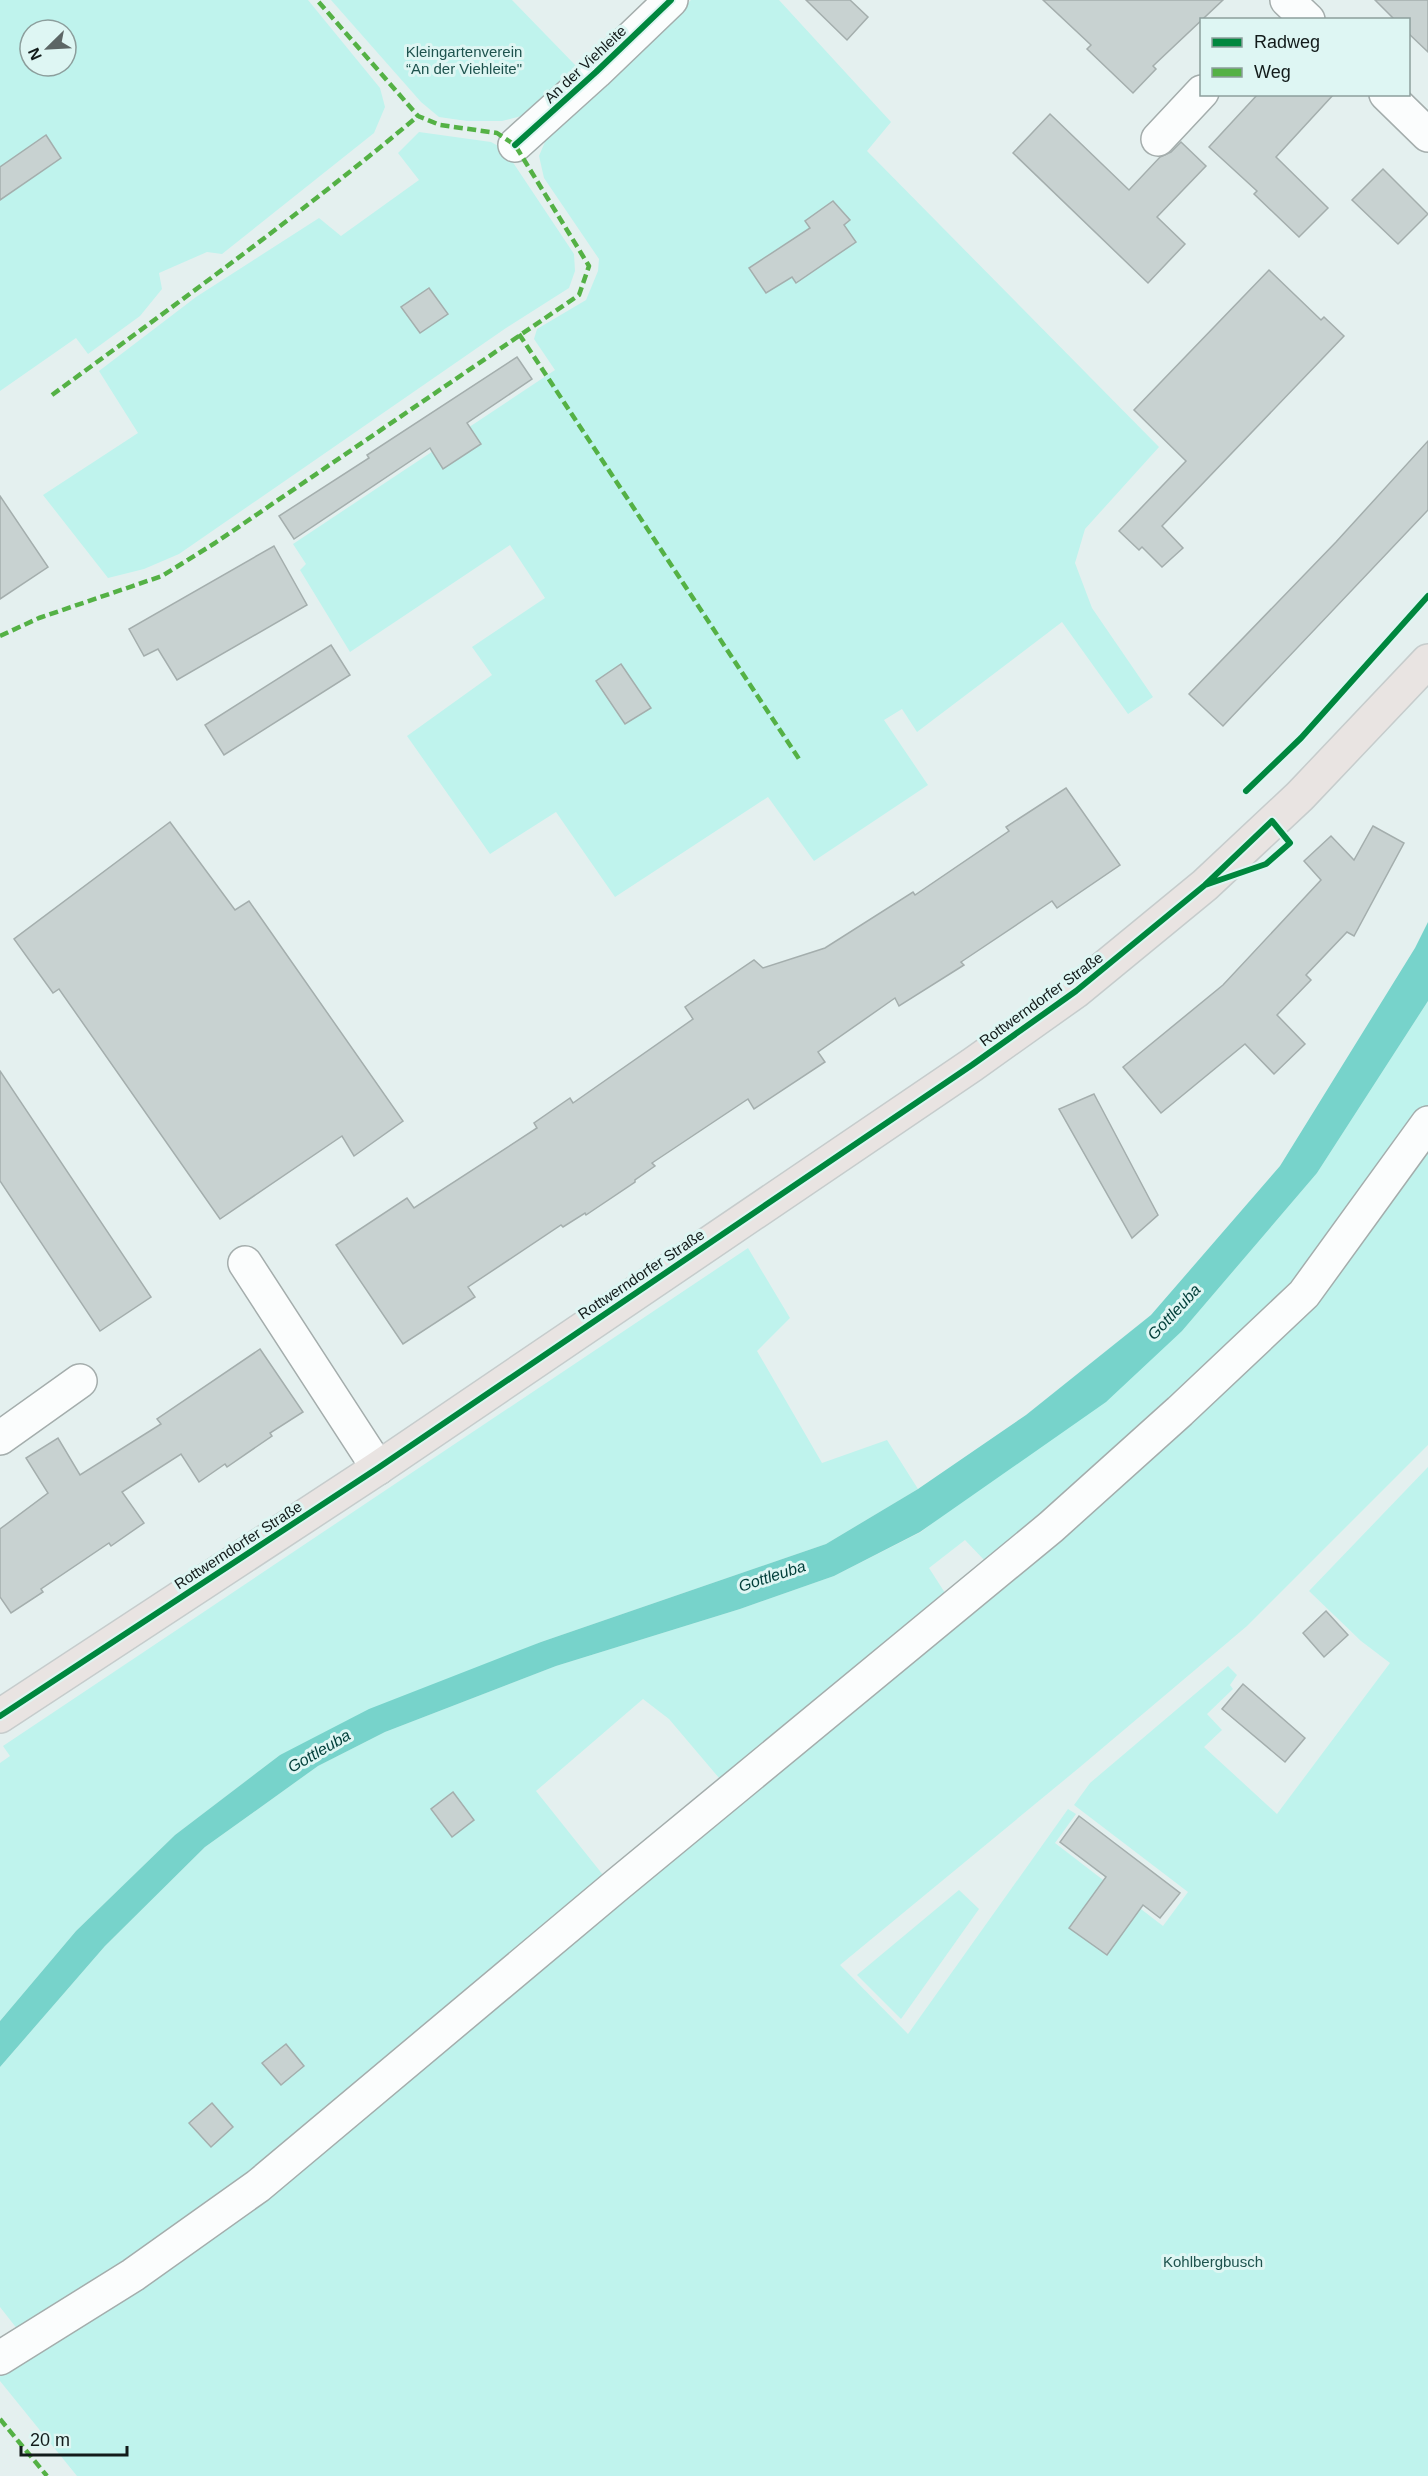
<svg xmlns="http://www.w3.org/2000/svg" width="1428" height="2476" font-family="Helvetica,sans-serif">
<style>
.green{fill:#bff3ed;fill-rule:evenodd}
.water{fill:#77d3cb}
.building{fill:#c8d2d1;stroke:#a4aead;stroke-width:1.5}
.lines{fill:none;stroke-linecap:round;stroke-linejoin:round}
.minor-casing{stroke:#a4adac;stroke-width:36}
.major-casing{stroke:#c6cccc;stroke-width:36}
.minor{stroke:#fbfdfd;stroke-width:33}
.major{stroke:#e9e4e2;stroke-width:33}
.quiet{stroke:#54b145;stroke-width:4.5;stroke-dasharray:9 4.5;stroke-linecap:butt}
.cycleway-casing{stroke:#def6f3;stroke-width:10}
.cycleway{stroke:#00873e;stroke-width:6}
.labels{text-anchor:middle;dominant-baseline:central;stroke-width:6;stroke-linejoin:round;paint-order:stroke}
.park-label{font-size:15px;fill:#1e534e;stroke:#def6f3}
.street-label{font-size:15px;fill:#121b1a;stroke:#def6f3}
.water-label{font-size:16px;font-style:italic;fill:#013e39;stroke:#def6f3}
</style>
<rect width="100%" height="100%" fill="#e4f0ef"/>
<g class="green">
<path d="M 0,0 L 308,0 L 380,88 L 385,107 L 374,133 L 222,254 L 207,252 L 159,273 L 162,289 L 140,316 L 88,354 L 76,338 L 0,391 ZM 30,30 L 66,30 L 66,66 L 30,66 Z"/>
<polygon points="331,0 512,0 580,70 529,114 502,121 467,121 439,117 421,102"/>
<polygon points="691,0 779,0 891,122 867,151 1159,447 1085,529 1075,563 1092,608 1153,697 1128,714 1062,622 917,732 902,709 884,720 928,785 814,861 768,797 615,897 556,812 490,854 407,736 492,675 472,647 545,598 510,545 350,652 300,570 306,564 293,544 555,370 534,339 537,329 586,300 598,271 599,259 544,178 539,156 547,137"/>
<polygon points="419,132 491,142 504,149 574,254 575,271 569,288 506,328 179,554 144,569 108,578 43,495 138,433 99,371 196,297 319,218 341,236 419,180 398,153"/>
<polygon points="1428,1001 1428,1109 1297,1287 987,1563 965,1540 929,1568 947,1596 725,1785 669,1719 643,1699 536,1791 607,1880 175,2233 18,2330 0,2307 0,2067 105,1946 205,1847 318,1766 385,1732 556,1666 740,1609 834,1576 921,1532 1182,1331 1317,1173"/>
<polygon points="1428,1147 1428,1445 1247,1626 1080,1767 840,1965 908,2034 1068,1809 1076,1814 1055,1843 1163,1926 1188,1892 1074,1805 1090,1783 1228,1666 1237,1675 1230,1685 1233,1689 1207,1714 1222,1730 1204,1747 1277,1814 1390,1663 1361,1641 1309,1591 1428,1467 1428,2476 77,2476 0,2381 0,2375 1060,1529"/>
<polygon points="748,1248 790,1318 757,1351 822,1463 887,1440 918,1489 826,1544 541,1642 280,1755 175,1835 76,1931 0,2021 0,1763 10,1756 3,1746"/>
<polygon points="959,1890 979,1909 901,2019 857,1975"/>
</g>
<polygon class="water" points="1428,922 1428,1001 1317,1173 1182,1331 1106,1402 920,1532 834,1576 740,1609 556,1666 385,1732 318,1766 205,1847 105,1946 0,2067 0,2021 76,1931 175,1835 280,1755 369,1709 541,1642 826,1544 918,1489 1026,1415 1151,1315 1280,1166 1415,948"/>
<g class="building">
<polygon points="806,0 850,0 868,17 847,40"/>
<polygon points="1043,0 1223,0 1153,66 1156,69 1133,93 1087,49 1091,45"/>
<polygon points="1375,0 1428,0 1428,52 1408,33 1408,20 1395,20"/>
<polygon points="1258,94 1334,94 1276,157 1328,208 1299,237 1254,194 1257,191 1209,147"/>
<polygon points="1050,114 1129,190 1160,157 1171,152 1181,142 1206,166 1157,217 1185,244 1148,283 1013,153"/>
<polygon points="46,135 61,158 0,200 0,167"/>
<polygon points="1383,169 1428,214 1398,244 1352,200"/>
<polygon points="833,201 850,220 844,225 856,242 796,283 792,277 766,293 749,268 810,228 805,221"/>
<polygon points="1269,270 1321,320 1324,317 1344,336 1162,526 1183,548 1162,567 1142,547 1139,550 1119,531 1186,461 1134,410"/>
<polygon points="429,288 448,314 420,333 401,307"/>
<polygon points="517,357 532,379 467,423 481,444 443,469 430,448 294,539 279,516 369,458 367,455"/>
<polygon points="1428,441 1428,510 1223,726 1189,694 1336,542"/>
<polygon points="0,496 48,567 0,599"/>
<polygon points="274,546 307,605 177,680 158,649 144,656 129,629"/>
<polygon points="331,645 350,675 224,755 205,725"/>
<polygon points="621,664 651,708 625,724 596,681"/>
<polygon points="1066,788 1120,865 1057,908 1052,901 961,962 964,965 899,1006 895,998 818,1052 825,1062 754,1109 748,1099 652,1163 655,1166 635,1180 635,1182 586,1215 585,1213 563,1227 561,1225 468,1287 475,1297 403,1344 336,1245 407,1198 414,1208 537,1128 534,1123 570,1098 573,1103 693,1019 685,1007 754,960 763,968 825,948 913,892 915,895 1009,831 1006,827"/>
<polygon points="170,822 235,910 249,901 403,1121 354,1156 342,1136 220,1219 59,989 53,993 14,939"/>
<polygon points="1373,826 1404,843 1354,936 1347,932 1306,975 1311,980 1277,1015 1305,1044 1274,1074 1245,1044 1161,1113 1123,1067 1223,985 1321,880 1304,861 1331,836 1354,860"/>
<polygon points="0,1071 151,1297 100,1331 0,1181"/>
<polygon points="1094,1094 1158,1215 1132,1238 1059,1109"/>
<polygon points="260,1349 303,1412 270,1433 272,1436 227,1467 225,1464 199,1482 181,1454 122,1492 144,1523 111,1546 109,1543 41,1589 43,1592 11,1613 0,1597 0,1529 48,1493 26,1458 58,1438 80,1475 161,1424 157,1419"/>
<polygon points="1326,1611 1348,1635 1324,1657 1303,1633"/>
<polygon points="1243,1684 1305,1738 1285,1762 1222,1709"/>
<polygon points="453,1792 474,1820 452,1837 431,1809"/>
<polygon points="1079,1816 1180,1893 1160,1918 1143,1905 1107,1955 1069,1928 1106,1877 1060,1842"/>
<polygon points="286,2044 304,2066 281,2085 262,2063"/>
<polygon points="212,2103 233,2127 211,2147 189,2123"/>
</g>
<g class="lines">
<g class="minor-casing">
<g id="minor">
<polyline points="1287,0 1308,20"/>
<polyline points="1386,94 1428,135"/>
<polyline points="1158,139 1202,92"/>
<polyline points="515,145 596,72 671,0"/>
<polyline points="245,1263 378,1468"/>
<polyline points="0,1438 80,1381"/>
<polyline points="0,2358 133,2275 258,2186 617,1885 1051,1527 1180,1411 1304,1294 1428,1123"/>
</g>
</g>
<g class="major-casing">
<polyline id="major" points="0,1716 378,1468 972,1065 1076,991 1205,885 1300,796 1428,661"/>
</g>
<use href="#minor" class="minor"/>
<use href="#major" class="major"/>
<g class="quiet">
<polyline points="519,334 801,762"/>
<path d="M 52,395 C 176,304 300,215 418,116"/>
<polyline points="0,636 39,618 162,576 215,543 579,295 589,266 515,145 497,133 440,125 418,116 317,0"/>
<polyline points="0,2419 47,2476"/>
</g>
<g class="cycleway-casing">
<g id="cycleway">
<polyline points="515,145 596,72 671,0"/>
<polyline points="1246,791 1301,738 1428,596"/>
<polyline points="0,1716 378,1468 972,1065 1076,991 1205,885 1272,821 1290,843 1266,864 1205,885"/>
</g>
</g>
<use href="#cycleway" class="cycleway"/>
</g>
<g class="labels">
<g class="park-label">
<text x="464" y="51">Kleingartenverein<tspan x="464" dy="17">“An der Viehleite"</tspan></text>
<text x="1213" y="2261">Kohlbergbusch</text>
</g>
<g class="street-label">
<text transform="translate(585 64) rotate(-43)">An der Viehleite</text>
<text transform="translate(1041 999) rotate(-36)">Rottwerndorfer Straße</text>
<text transform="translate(641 1274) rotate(-34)">Rottwerndorfer Straße</text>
<text transform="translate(238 1545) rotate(-33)">Rottwerndorfer Straße</text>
</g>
<g class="water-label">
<text transform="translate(1174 1312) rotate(-47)">Gottleuba</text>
<text transform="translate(772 1576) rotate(-18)">Gottleuba</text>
<text transform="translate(319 1751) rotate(-30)">Gottleuba</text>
</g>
</g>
<rect x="1200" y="18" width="210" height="78" fill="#def6f3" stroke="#8c9e9c" stroke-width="1.5"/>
<rect x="1212" y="38" width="30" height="9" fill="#00873e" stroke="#8c9e9c" stroke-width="1.5"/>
<text x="1254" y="48" font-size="18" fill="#121b1a">Radweg</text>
<rect x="1212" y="68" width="30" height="9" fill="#54b145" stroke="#8c9e9c" stroke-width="1.5"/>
<text x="1254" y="78" font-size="18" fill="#121b1a">Weg</text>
<g transform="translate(48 48) rotate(246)"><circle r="28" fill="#def6f3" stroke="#8c9e9c" stroke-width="1.5"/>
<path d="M0-4.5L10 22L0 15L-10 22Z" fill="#5c6665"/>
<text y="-9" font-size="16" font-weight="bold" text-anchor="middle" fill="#121b1a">N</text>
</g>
<path d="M21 2446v9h106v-9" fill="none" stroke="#121b1a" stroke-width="3"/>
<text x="30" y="2446" font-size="18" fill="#121b1a" stroke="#def6f3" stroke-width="4.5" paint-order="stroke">20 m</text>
</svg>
